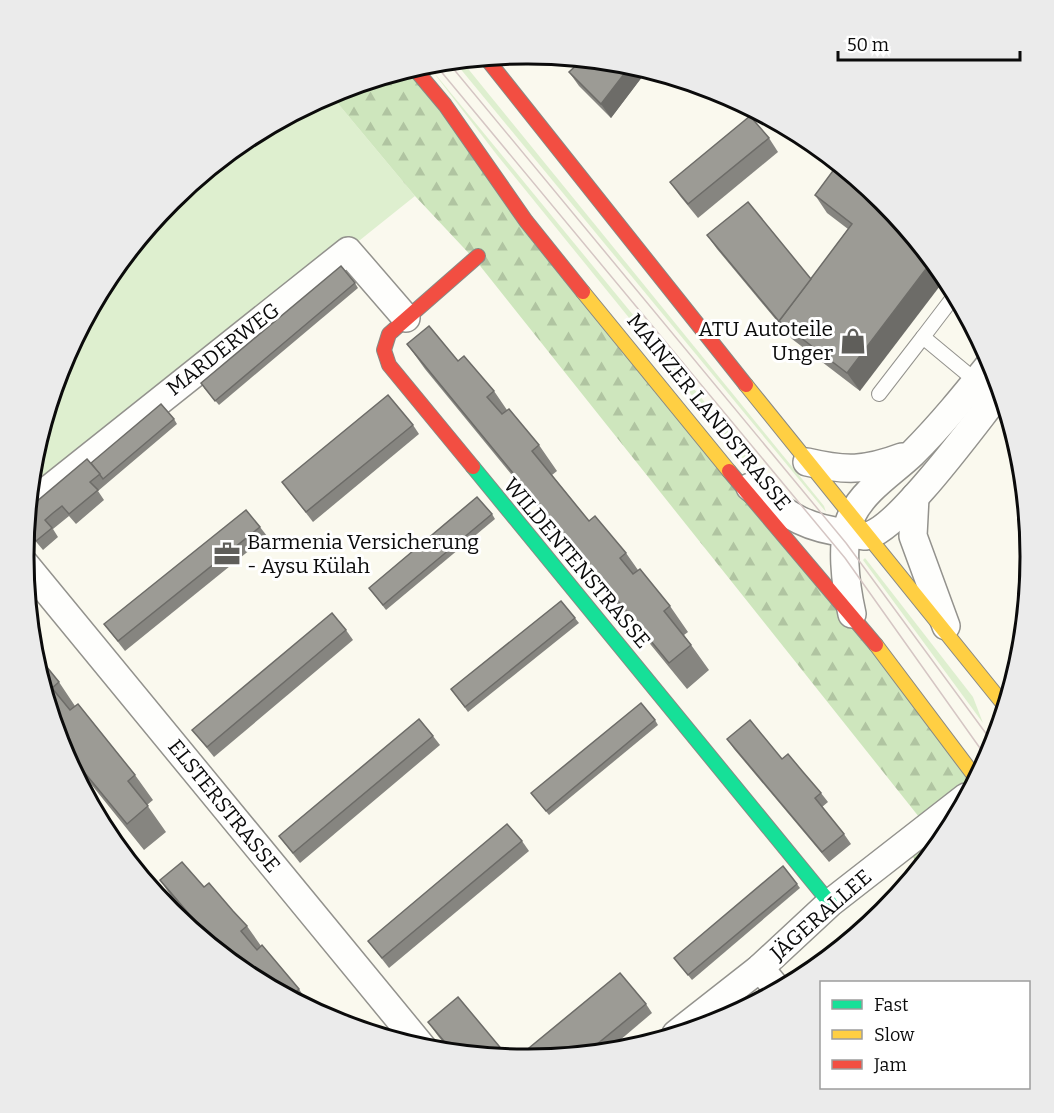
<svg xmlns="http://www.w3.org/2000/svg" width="1054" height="1113" font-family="Bitter,serif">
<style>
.grass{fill:#deefcf}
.forest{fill:url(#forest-firs)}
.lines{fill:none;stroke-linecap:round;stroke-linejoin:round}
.lane-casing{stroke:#93928d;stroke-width:16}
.street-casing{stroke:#93928d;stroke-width:30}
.fast-casing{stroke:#898984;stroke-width:16}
.slow-casing{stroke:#898984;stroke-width:16}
.jam-casing{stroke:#898984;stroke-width:16}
.lane{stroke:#fefefc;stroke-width:14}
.street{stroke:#fefefc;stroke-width:27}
.fast{stroke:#16e098;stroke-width:14}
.slow{stroke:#ffcf43;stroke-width:14}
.jam{stroke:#f24e42;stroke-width:14}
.tram{stroke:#d5c6c4;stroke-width:1.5}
.wall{fill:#868580}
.shaded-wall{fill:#6d6c68}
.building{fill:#9c9b95;stroke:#6d6c68;stroke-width:1.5}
.labels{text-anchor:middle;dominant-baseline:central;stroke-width:6;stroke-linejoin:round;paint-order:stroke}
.poi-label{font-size:21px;fill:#0b0b0b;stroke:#fff;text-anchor:end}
.street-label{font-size:21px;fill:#0b0b0b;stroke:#fff}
.rim{fill:none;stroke:#0b0b0b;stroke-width:3}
</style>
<defs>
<pattern id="forest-firs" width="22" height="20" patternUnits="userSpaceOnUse" patternTransform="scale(1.5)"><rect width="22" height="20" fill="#cee6bd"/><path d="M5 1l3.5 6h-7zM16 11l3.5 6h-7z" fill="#b0c4a1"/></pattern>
</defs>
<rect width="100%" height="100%" fill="#faf9ee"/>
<g class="grass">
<polygon points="461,60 824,506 826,512 454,61"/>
<polygon points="427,64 795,512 772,494 497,155"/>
<polygon points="330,94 415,196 29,505 34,458 62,364 109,277 172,201 248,138"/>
<polygon points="865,558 973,697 983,723 863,560"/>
</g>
<polygon class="forest" points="414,68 976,778 945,836 920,866 904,846 927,827 477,262 415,196 330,94"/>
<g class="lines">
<g class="lane-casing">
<g id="lane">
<polyline points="923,337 955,295"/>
<polyline points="879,394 923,337 976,381"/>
</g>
</g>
<g class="street-casing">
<g id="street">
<path d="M 807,462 C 845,471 865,471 902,457"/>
<path d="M 750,487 C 786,513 802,528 848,533 C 854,534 861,536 866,536 C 898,531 977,420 1000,392"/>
<polyline points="915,497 913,536 946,626"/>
<polyline points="29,505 348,251 406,318"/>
<polyline points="25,564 423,1048"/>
<path d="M 852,614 C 846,587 839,540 852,515 C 865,489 893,472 913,453 C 941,425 966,394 991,363"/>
<polyline points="760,968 778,990"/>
<polyline points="676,1034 760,968 830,903 966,797"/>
</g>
</g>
<g class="fast-casing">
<polyline id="fast" points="473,467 830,903"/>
</g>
<g class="slow-casing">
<g id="slow">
<polyline points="583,292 729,471"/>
<polyline points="746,385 1005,706"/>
<polyline points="876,645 976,778"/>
</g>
</g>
<g class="jam-casing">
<g id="jam">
<polyline points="486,58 746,385"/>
<polyline points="414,68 445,105 526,221 583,292"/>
<polyline points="473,467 389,365 384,350 389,334 478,256"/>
<polyline points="729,471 876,645"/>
</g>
</g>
<use href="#lane" class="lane"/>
<use href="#street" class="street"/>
<use href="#fast" class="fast"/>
<use href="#slow" class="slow"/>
<use href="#jam" class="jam"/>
<g class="tram">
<polyline points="447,61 846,543 993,743"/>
<polyline points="434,63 845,558 987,758"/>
</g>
</g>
<g class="wall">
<polygon points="625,63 650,71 642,77 611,118 579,86 569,72"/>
<polygon points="715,90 720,92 737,101 728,108"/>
<polygon points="794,132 807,138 819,149 813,155"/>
<polygon points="769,138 778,152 698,218 680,196 670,182"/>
<polygon points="815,195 883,201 860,391 792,339 717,249 707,235 811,279 848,229 827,213"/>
<polygon points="355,283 358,288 219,405 204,388"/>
<polygon points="407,344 458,361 494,391 507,410 539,445 557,471 552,475 589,521 626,553 638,570 670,606 688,632 684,635 709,670 687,689 425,369"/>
<polygon points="174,419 177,424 98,491 104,500 76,524 69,516 53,529 58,537 43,550 27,531 29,508 91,463"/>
<polygon points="413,425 419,434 313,522 282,482"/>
<polygon points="492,514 495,519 386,610 369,588"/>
<polygon points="260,527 267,536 125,651 104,624"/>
<polygon points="561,601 579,623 468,712 451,689"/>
<polygon points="346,630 353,640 214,757 192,730"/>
<polygon points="34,654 59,682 75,706 135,775 153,800 147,805 166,832 144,850 62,748"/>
<polygon points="655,720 658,725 549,815 535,798"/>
<polygon points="433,736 440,745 300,863 279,836"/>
<polygon points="727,739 782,759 821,793 828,802 822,807 844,834 851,844 829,862 734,749"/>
<polygon points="522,841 529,851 389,968 368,941"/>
<polygon points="160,880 204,887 247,926 261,946 299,989 313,1010 247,975 212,946 178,906"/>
<polygon points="797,884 800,888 692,980 674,958"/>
<polygon points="646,1004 652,1013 606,1052 527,1059"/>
<polygon points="428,1022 509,1058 451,1052 438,1036"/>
</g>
<g class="shaded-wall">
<polygon points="631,65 634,66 642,77 611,118 601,104"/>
<polygon points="932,261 946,278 860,391 847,373"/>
</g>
<g class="building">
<polygon points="583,59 625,63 631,65 601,104 569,72"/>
<polygon points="716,91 720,92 726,95 722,99"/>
<polygon points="750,116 769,138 688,204 670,182"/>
<polygon points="796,133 807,138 810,141 806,145"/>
<polygon points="838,164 883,201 932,261 847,373 779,321 852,224 815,195"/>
<polygon points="748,202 811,279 779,321 782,325 707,235"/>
<polygon points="341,266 355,283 215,401 201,383"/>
<polygon points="429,326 458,361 464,356 494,391 487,397 502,414 509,409 539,445 532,451 589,521 595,516 626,553 620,558 633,574 640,569 670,606 664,611 691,645 669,663 407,344"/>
<polygon points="388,395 413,425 306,512 282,482"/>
<polygon points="161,404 174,419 103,479 91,463"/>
<polygon points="87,459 100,474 90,482 98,490 69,514 62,506 53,513 45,520 52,528 36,541 27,529 29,508"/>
<polygon points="477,497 492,514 383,605 369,588"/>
<polygon points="246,510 260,527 118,641 104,624"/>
<polygon points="561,601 575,618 465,707 451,689"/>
<polygon points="332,613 346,630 207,747 192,730"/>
<polygon points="33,650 59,682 52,688 70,710 78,704 135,775 128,781 148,806 127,824 60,743 34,654"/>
<polygon points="641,703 655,720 546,811 531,793"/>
<polygon points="419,719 433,736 293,853 279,836"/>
<polygon points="750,720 782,759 788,754 803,772 821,793 815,798 844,834 822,852 727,739"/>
<polygon points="507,824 522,841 382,958 368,941"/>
<polygon points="182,862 204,887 209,883 233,911 247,926 241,931 257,950 262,945 299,989 294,994 303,1004 247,975 224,955 160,880"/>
<polygon points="783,866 797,884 688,975 674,958"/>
<polygon points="620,973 646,1004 585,1054 527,1059 520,1059 518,1057"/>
<polygon points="760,995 763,998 747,1007"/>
<polygon points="458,997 509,1058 453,1052 428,1022"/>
</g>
<defs>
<g id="shop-bare" transform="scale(2.07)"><path d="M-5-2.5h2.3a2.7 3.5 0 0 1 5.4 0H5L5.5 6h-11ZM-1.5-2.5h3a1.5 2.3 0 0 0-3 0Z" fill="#5f5e5a" stroke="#fff" stroke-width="2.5" paint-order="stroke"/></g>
<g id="office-bare" transform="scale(2.07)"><path d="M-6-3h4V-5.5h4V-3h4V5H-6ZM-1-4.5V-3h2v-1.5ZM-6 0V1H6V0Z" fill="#5f5e5a" stroke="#fff" stroke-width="2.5" paint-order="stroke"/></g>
</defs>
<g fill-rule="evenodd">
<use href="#shop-bare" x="853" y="341"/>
<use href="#office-bare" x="227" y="554"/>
</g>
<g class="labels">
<g class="poi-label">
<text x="833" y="329">ATU Autoteile<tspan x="833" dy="24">Unger</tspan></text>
<text x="247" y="542" text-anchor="start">Barmenia Versicherung<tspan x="247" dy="24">- Aysu Külah</tspan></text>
</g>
<g class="street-label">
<text transform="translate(223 349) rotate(-38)">MARDERWEG</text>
<text transform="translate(709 412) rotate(51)">MAINZER LANDSTRASSE</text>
<text transform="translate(577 563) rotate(50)">WILDENTENSTRASSE</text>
<text transform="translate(224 806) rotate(51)">ELSTERSTRASSE</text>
<text transform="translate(821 915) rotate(-41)">JÄGERALLEE</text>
</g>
</g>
<path d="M0 0H1054V1113H0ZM526 64H528A492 492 0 0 1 1020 556V557A492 492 0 0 1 528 1049H526A492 492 0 0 1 34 557V556A492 492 0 0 1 526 64Z" fill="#ebebeb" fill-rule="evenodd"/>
<path class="rim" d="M526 64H528A492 492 0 0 1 1020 556V557A492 492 0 0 1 528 1049H526A492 492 0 0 1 34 557V556A492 492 0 0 1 526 64Z"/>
<rect x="820" y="981" width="210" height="108" fill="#ffffff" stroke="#9d9d9d" stroke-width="1.5"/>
<rect x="832" y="1000" width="30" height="9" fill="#16e098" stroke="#9d9d9d" stroke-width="1.5"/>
<text x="874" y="1011" font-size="18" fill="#0b0b0b">Fast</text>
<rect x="832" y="1030" width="30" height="9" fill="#ffcf43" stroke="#9d9d9d" stroke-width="1.5"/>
<text x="874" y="1041" font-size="18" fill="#0b0b0b">Slow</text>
<rect x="832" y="1060" width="30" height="9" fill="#f24e42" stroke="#9d9d9d" stroke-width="1.5"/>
<text x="874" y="1071" font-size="18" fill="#0b0b0b">Jam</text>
<path d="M838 51v9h182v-9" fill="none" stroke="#0b0b0b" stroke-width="3"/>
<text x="847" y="51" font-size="18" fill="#0b0b0b" stroke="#ffffff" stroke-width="4.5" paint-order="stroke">50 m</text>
</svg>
